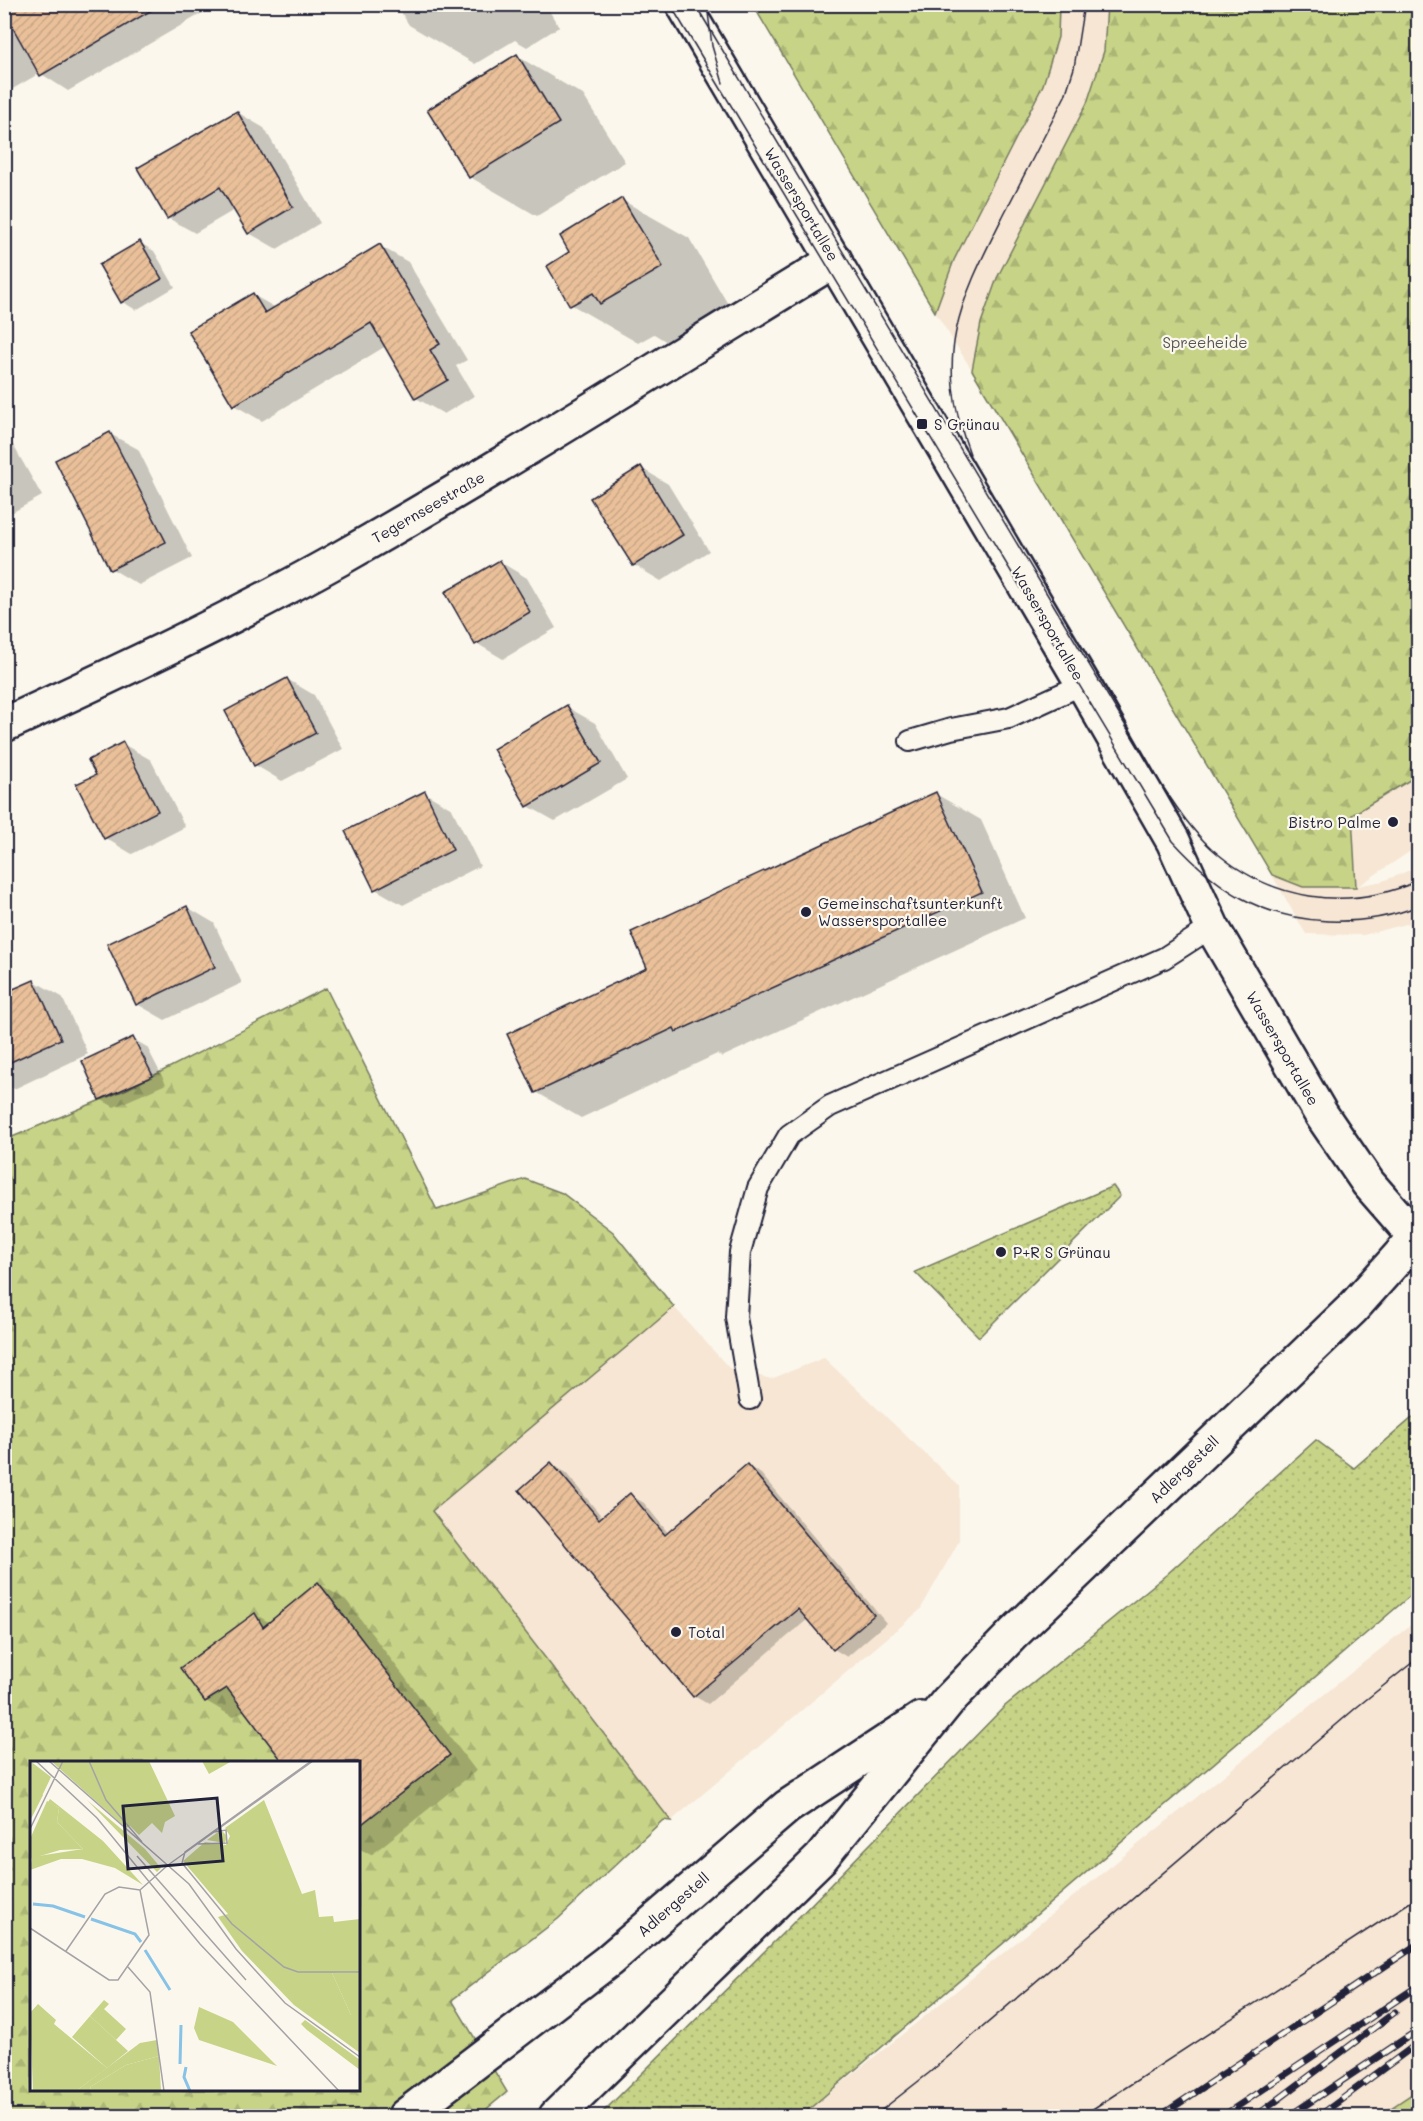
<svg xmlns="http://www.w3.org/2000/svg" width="1423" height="2121" font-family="Mali,sans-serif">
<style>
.built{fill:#f6e6d3}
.grass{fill:url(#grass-dots);stroke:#747a60;stroke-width:1.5}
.forest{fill:url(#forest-firs);stroke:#747a60;stroke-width:1.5;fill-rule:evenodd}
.shadow{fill:#0003}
.building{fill:url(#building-hatch);stroke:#22223b;stroke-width:1.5}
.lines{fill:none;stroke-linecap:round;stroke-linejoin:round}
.service-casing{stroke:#22223b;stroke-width:24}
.minor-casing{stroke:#22223b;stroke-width:38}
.secondary-casing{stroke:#22223b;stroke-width:38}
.service{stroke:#fbf7ec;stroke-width:20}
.minor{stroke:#fbf7ec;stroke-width:33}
.secondary{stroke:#fbf7ec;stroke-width:33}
.tram{stroke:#22223b;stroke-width:1.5}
.rail-casing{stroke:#22223b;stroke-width:7}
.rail{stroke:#fbf7ec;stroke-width:4.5;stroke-dasharray:14;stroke-linecap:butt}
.poi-dot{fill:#22223b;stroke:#fbf7ec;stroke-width:2}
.labels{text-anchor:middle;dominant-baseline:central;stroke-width:4.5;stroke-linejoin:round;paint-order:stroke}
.street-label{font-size:15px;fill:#22223b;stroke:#fbf7ec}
.park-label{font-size:15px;fill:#545752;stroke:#fbf7ec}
.poi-label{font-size:15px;fill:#22223b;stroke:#fbf7ec;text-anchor:start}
.inset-river{fill:none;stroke:#87c2e7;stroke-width:3}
.inset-road{fill:none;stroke:#a4a2a5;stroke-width:1.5}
.view{fill:#22223b;fill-opacity:0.15;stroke:#22223b;stroke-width:3}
.inset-edge{fill:none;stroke:#22223b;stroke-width:3}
</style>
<defs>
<pattern id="grass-dots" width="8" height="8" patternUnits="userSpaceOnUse" patternTransform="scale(1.5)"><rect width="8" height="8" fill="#c7d386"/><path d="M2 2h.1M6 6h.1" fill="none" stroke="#abb575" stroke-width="1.8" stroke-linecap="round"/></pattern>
<pattern id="forest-firs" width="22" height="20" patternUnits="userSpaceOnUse" patternTransform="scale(1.5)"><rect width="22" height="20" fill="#c7d386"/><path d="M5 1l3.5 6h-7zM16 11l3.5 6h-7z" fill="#abb575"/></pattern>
<pattern id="building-hatch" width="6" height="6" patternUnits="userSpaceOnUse" patternTransform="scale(1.5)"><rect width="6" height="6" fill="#e9c099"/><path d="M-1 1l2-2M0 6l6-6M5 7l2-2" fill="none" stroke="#c8a585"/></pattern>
</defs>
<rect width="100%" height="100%" fill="#fbf7ec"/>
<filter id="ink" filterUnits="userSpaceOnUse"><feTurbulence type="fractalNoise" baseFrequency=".0167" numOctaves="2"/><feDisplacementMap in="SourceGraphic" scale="12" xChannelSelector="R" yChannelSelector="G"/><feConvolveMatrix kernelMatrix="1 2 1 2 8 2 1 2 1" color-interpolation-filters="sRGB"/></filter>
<g filter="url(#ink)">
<g class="built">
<polygon points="1059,5 1107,5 1104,51 1087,103 997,278 981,323 972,370 935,312 954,260 1058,37"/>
<polygon points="1418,775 1418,846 1358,886 1383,881 1418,867 1418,921 1363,935 1306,934 1272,875 1303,887 1352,815"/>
<polygon points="674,1307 729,1368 771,1379 824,1358 959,1486 959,1541 920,1610 671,1821 432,1511"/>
<polygon points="1418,1619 1418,2090 1379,2116 801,2116"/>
</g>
<g class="grass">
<polygon points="1113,1186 1120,1196 979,1337 915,1272"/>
<polygon points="1418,1413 1418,1589 801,2116 599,2116 790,1926 1005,1706 1166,1575 1316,1440 1354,1468"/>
</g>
<g class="forest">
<polygon points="753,5 1059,5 1058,37 1043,85 954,260 935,312"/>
<polygon points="1107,5 1418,5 1418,775 1352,815 1356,887 1303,887 1272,875 972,370 981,323 997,278 1087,103 1104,51"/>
<path d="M 326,988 L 437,1210 L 525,1179 L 562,1193 L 613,1232 L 674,1307 L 432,1511 L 671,1821 L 663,1820 L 558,1919 L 452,2000 L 507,2092 L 478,2116 L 5,2116 L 5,1140 L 127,1089 ZM 32,1762 L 358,1762 L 358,2090 L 32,2090 Z"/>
<polygon points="1418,2090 1418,2116 1379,2116"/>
</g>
<g class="shadow">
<polygon points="4,4 218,4 68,91 40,73 4,94"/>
<polygon points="396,4 549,4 548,9 559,27 527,47 515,40 475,64 409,25"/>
<polygon points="517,56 583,95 625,162 537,216 470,177 429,110"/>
<polygon points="237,112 264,128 320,223 277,249 249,233 236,209 195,233 168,218"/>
<polygon points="622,200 689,238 729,306 667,342 654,334 638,343 572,305 571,253"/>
<polygon points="140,243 154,251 175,287 136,310 123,302"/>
<polygon points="380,246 408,262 467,360 456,366 474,396 444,414 416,398 386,346 262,421 234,405 253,295 276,308"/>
<polygon points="4,429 42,496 4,517"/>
<polygon points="110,434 138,449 192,558 139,585 112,569"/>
<polygon points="641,468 668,484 709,551 661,581 634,565"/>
<polygon points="500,562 527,578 556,628 503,659 476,643"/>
<polygon points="287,679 314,695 343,749 282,781 255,765"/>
<polygon points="567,707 595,723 627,779 555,821 528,806"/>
<polygon points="123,744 151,760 185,827 132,854 105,838 98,775"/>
<polygon points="425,793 452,809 480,866 403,905 375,889"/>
<polygon points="936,794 981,820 1025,918 722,1057 717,1054 581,1118 536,1092"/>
<polygon points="187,907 214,923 242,983 165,1020 137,1004"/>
<polygon points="34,981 62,997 88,1054 14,1089 4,1084 4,995"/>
<polygon points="133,1039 147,1047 166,1084 114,1107 100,1099"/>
<polygon points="551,1464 565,1472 603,1518 630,1495 644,1503 669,1534 748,1466 761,1474 886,1623 847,1657 834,1649 808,1619 708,1704 694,1696"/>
<polygon points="319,1584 346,1600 476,1771 371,1855 358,1848 358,1762 285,1762 245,1710 233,1717 206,1701 255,1614 270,1623"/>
</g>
<g class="building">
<polygon points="4,4 162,4 40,76 4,12"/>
<polygon points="517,54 559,123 469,178 427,110"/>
<polygon points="237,111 293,207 248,234 220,187 167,219 137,168"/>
<polygon points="622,198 663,267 600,304 593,293 570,306 547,266 569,252 560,236"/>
<polygon points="140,241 162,279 121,303 99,265"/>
<polygon points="380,244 440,344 430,350 448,380 415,399 371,323 233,406 188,331 253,293 265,313"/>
<polygon points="110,432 166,542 110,570 55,460"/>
<polygon points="641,466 683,535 633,566 590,498"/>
<polygon points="500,560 530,612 475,645 445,592"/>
<polygon points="287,678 316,733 254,766 225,711"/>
<polygon points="567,705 601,763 527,807 493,749"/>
<polygon points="123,742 158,811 104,839 76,784 96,775 88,760"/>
<polygon points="425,791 453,850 374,890 345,831"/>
<polygon points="936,792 982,892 676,1032 674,1028 535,1093 507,1034 647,968 631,932"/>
<polygon points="187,906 215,967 136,1005 107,944"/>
<polygon points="34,980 61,1039 4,1065 4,993"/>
<polygon points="133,1037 153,1076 99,1100 82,1061"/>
<polygon points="551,1462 599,1519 630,1493 665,1535 747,1464 874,1615 833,1650 798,1609 693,1697 519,1490"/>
<polygon points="318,1582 450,1755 358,1827 358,1762 283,1762 227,1688 205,1702 180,1668 255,1613 263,1627"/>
</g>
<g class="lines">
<g class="service-casing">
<g id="service">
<polyline points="910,741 951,729 1009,718 1083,684"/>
<polyline points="750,1399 736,1317 740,1252 758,1188 789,1135 830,1106 1164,958 1212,927"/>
</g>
</g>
<g class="minor-casing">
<path id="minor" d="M 4,725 C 117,673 230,620 339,559 C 507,464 670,360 835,260"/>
</g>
<g class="secondary-casing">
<g id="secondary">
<polyline points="683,4 1083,684 1173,841 1212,927 1321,1114 1368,1183 1416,1238"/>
<polyline points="405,2116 608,1961 787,1807 921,1719"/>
<polyline points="556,2116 821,1858 948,1701 1013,1634 1352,1309 1418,1235"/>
</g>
</g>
<use href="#service" class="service"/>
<use href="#minor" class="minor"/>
<use href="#secondary" class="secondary"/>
<g class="tram">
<path d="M 670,4 L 1173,841 C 1218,890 1260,918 1328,921 C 1360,922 1389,918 1418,906"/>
<path d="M 695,4 L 1155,775 C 1172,800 1188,827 1211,848 C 1270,901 1346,912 1418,881"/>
<polyline points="707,4 712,46 723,83"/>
<path d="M 970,454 C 932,355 960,302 1004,214 C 1024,175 1045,135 1065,96 L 1074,68 L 1084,4"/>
<polyline points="874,2116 929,2073 1357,1707 1418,1658"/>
<polyline points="1082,2116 1418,1897"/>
</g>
<g class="rail-casing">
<g id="rail">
<polyline points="1160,2116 1418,1944"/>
<polyline points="1223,2116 1418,1986"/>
<polyline points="1256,2116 1395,2012"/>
<polyline points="1289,2116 1418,2030"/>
<polyline points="1319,2116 1418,2043"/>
</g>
</g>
<use href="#rail" class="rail"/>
</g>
</g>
<g class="poi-dot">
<rect x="916" y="418" width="12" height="12" rx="3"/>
<circle cx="1393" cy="822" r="6"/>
<circle cx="806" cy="912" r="6"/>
<circle cx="1001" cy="1252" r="6"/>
<circle cx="676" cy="1632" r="6"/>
</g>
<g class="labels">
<g class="street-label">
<text transform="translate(802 204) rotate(59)">Wassersportallee</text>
<text transform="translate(428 507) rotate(-30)">Tegernseestraße</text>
<text transform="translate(1048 623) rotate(60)">Wassersportallee</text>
<text transform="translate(1283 1048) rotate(60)">Wassersportallee</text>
<text transform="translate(1184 1469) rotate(-44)">Adlergestell</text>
<text transform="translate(673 1904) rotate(-41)">Adlergestell</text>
</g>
<g class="park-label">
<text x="1205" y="342">Spreeheide</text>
</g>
<g class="poi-label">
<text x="934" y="424">S Grünau</text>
<text x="1381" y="822" text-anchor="end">Bistro Palme</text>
<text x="818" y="903">Gemeinschaftsunterkunft<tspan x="818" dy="17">Wassersportallee</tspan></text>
<text x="1013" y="1252">P+R S Grünau</text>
<text x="688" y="1632">Total</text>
</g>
</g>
<g transform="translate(30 1761)">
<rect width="330" height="330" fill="#fbf7ec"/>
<path d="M 57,39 L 115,88 L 131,107 L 127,111 ZM 8,243 L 26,259 L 24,263 L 77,307 L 46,330 L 3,330 L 0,252 ZM 129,295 L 131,330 L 62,330 L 60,326 L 96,304 Z" fill="#c7d386"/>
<path d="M 21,0 L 119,0 L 145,55 L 135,61 L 132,72 L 122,62 L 109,74 L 100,65 L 96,67 ZM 0,25 L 13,34 L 0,60 ZM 20,38 L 73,80 L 113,124 L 85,107 L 52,98 L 31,98 L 0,109 L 2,96 L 53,88 L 27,61 L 29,47 L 18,41 ZM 234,39 L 272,133 L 285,129 L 289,156 L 303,155 L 304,161 L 330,158 L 330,211 L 302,212 L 321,254 L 330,254 L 330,292 L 264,244 L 212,190 L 188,156 L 198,153 L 153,100 L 175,81 L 196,84 L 200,75 L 195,67 ZM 191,69 L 197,75 L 195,82 L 177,79 ZM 74,239 L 79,243 L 74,248 L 96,268 L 86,279 L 60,255 Z" fill="#c7d386"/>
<path d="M 0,0 L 21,16 L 12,35 L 0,28 ZM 172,0 L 202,0 L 179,13 ZM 127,279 L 129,295 L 96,304 L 60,326 L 62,330 L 46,330 L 110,282 Z" fill="#c7d386"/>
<path d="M 17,40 L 29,47 L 27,61 L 53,88 L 30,89 L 0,98 L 0,78 ZM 169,246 L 203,261 L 247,305 L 169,279 L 164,267 ZM 275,259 L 330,299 L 330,309 L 277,269 L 271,263 Z" fill="#c7d386"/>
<path d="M 330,211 L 330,254 L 321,254 L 302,212 ZM 60,255 L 98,290 L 77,307 L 42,276 Z" fill="#c7d386"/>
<path class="inset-river" d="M 3,143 L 23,145 L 55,156M 61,158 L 105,173 L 111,181M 115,189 L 140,229M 150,303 L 151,264M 156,306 L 154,316 L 160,330"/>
<path class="inset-road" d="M 6,0 L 67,57 L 170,183 L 309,330M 19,0 L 159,123 L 206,188 L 255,242 L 330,296M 59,0 L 76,39 L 112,81M 281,0 L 155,91 L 152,102 L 202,163 L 254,206 L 268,211 L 330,211M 0,68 L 33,0M 168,83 L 197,82 L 196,69 L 184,71M 107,95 L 216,219M 138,104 L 283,0M 110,129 L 138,104M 0,167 L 79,219 L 88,219 L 119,174 L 110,129M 36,190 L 75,133 L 89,126 L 110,129M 98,206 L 120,231 L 134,330"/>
<path class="view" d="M 187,37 L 193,100 L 98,108 L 93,45 Z"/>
<rect width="330" height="330" class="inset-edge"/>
</g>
<rect width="1423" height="2121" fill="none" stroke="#fbf7ec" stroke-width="24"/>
<rect x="12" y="12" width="1399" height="2097" fill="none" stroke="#22223b" stroke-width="2" filter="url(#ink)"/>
</svg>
